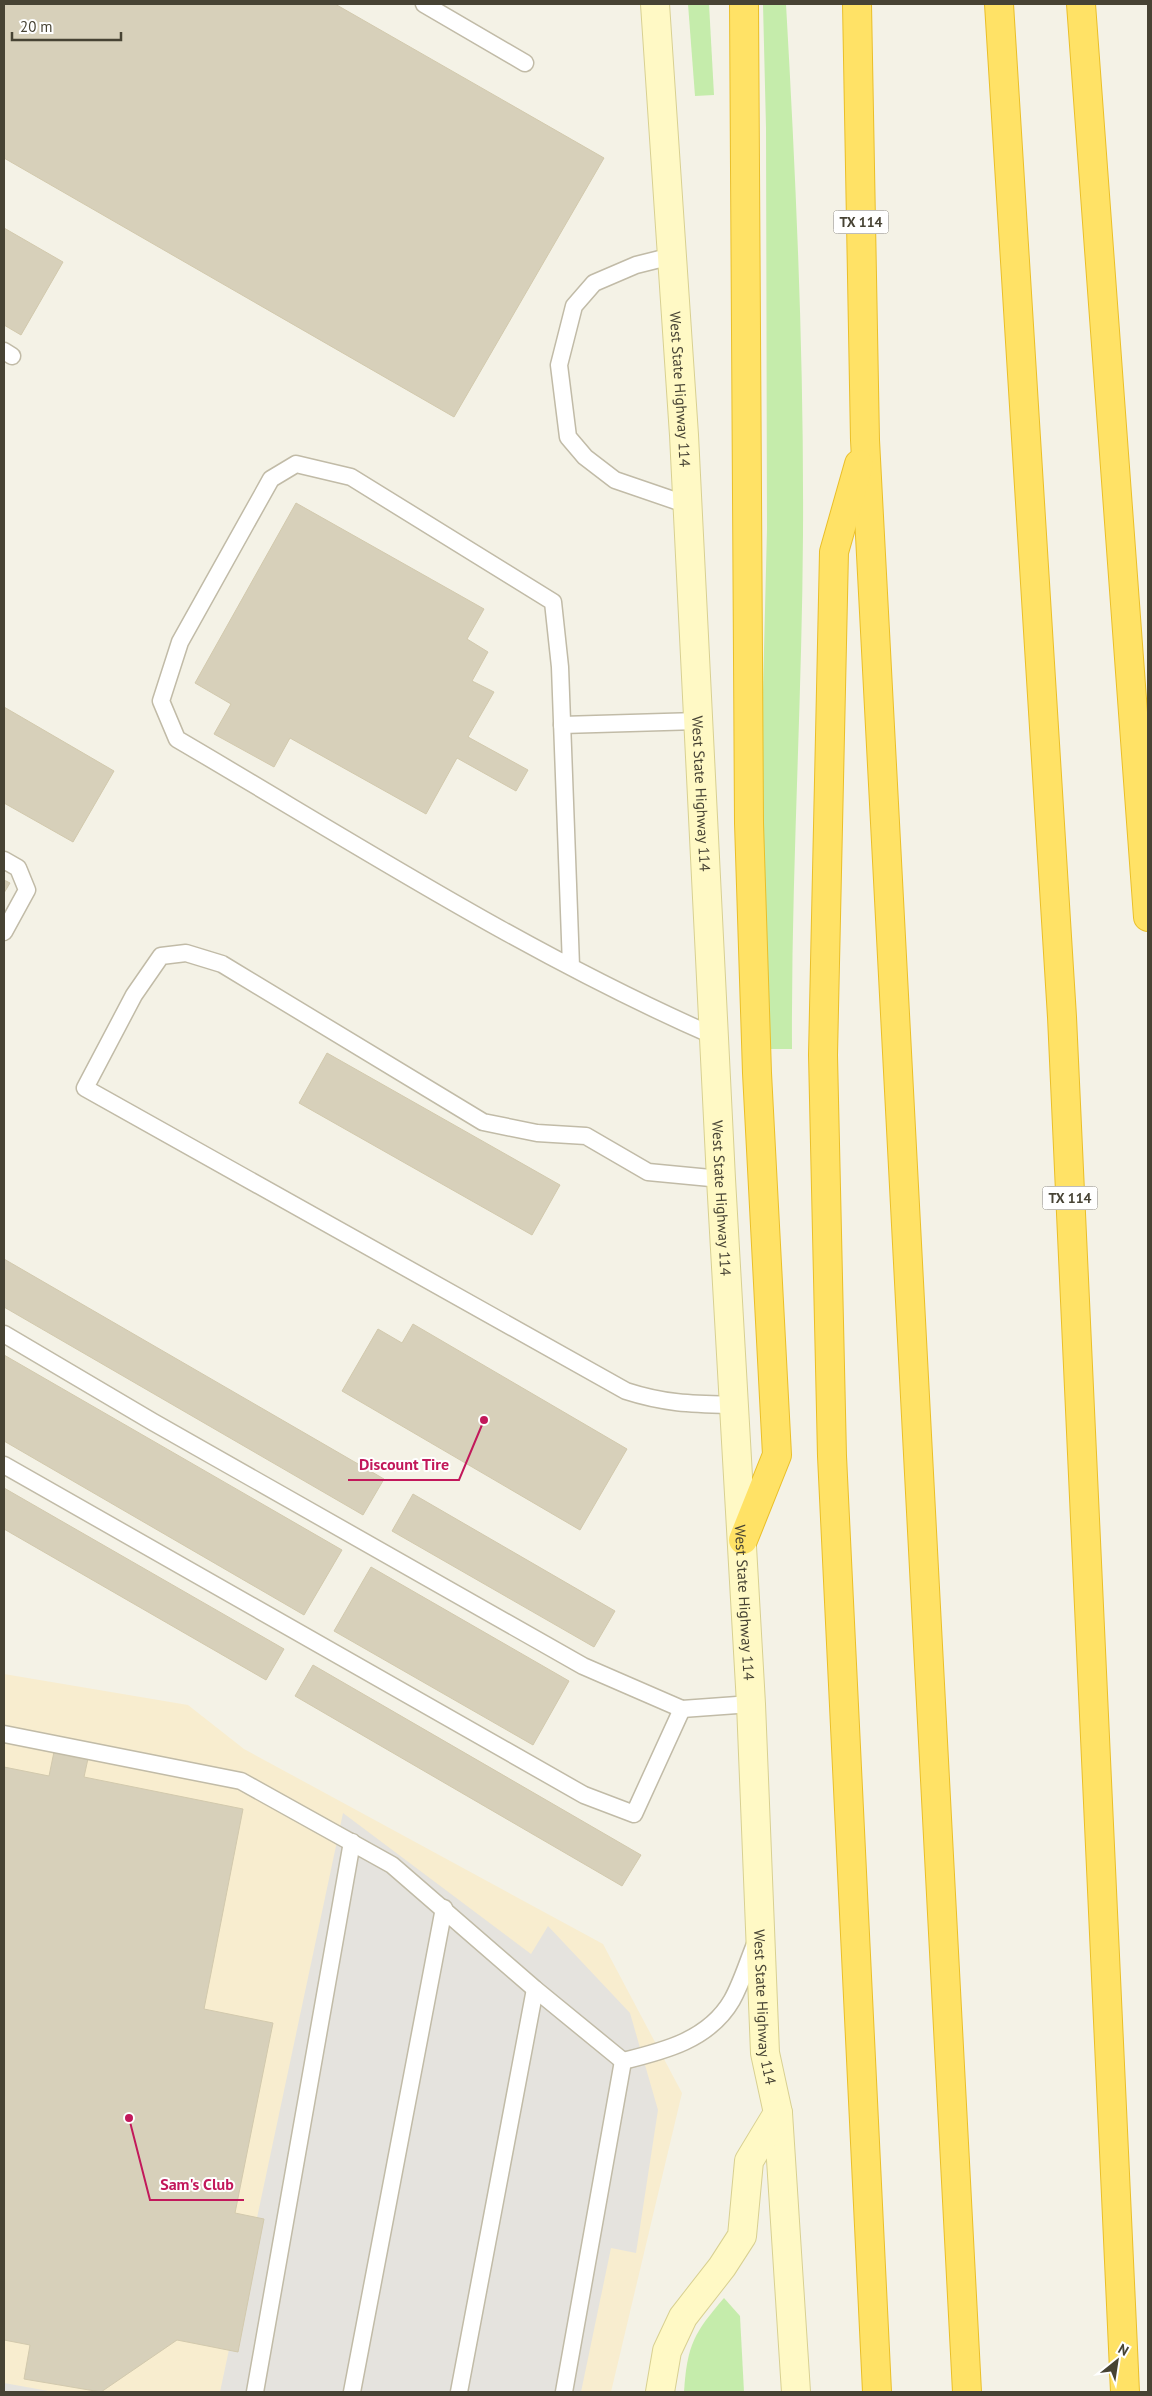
<svg xmlns="http://www.w3.org/2000/svg" width="1152" height="2396" font-family="'PT Sans',sans-serif">
<style>
.commercial{fill:#f8edcf}
.green{fill:#c5ecab}
.parking{fill:#e5e3de}
.building{fill:#d7d0ba;stroke:#d2c9ad}
.lines{fill:none;stroke-linecap:round;stroke-linejoin:round}
.service-casing{stroke:#c1bba7;stroke-width:19}
.secondary-casing{stroke:#d8d091;stroke-width:30}
.motorway-casing{stroke:#eabf29;stroke-width:30}
.service{stroke:#fff;stroke-width:16}
.secondary{stroke:#fff9c5;stroke-width:28}
.motorway{stroke:#ffe266;stroke-width:28}
.labels{text-anchor:middle;dominant-baseline:central;stroke-width:4;stroke-linejoin:round;paint-order:stroke}
.shield{fill:#fff;stroke:#7e7b71;stroke-width:1}
.shield-label{font-size:14px;font-weight:bold;fill:#474334}
.street-label{font-size:15px;fill:#474334;stroke:#fff}
.leader{fill:none;stroke:#c2185b;stroke-width:2}
.callout-dot{fill:#c2185b;stroke:#fff;stroke-width:2}
.callout-label{font-size:16px;text-anchor:middle;font-weight:bold;fill:#c2185b;stroke:#fff;stroke-width:4;stroke-linejoin:round;paint-order:stroke}
</style>
<rect width="100%" height="100%" fill="#f4f2e6"/>
<polygon class="commercial" points="4,1674 188,1705 244,1749 603,1944 682,2093 611,2392 4,2392"/>
<g class="green">
<polygon points="688,4 709,4 714,95 695,96"/>
<path d="M 763,4 L 786,4 C 796,180 804,357 803,534 C 802,706 791,877 792,1049 L 770,1049 L 761,770 L 767,529 L 766,128 Z"/>
<path d="M 724,2298 L 740,2316 L 744,2392 L 684,2392 C 687,2345 694,2333 724,2298 Z"/>
</g>
<g class="parking">
<polygon points="343,1813 531,1954 548,1926 630,2013 658,2110 636,2253 611,2248 581,2392 220,2392"/>
<polygon points="4,2383 54,2392 4,2392"/>
</g>
<g class="building">
<polygon points="4,4 335,4 604,158 454,417 4,158"/>
<polygon points="4,228 63,262 21,335 4,325"/>
<polygon points="296,503 484,609 467,639 488,652 472,681 494,692 468,737 528,770 516,791 457,758 426,814 290,738 274,767 214,734 231,704 195,683"/>
<polygon points="4,707 114,771 73,842 4,803"/>
<polygon points="4,880 10,883 4,893"/>
<polygon points="327,1053 560,1185 532,1235 299,1103"/>
<polygon points="4,1259 384,1479 363,1515 4,1307"/>
<polygon points="413,1324 627,1449 580,1530 342,1391 378,1329 402,1343"/>
<polygon points="4,1355 342,1550 304,1615 4,1441"/>
<polygon points="4,1488 284,1649 266,1680 4,1529"/>
<polygon points="413,1494 615,1611 594,1647 392,1531"/>
<polygon points="371,1567 569,1681 533,1745 334,1631"/>
<polygon points="313,1665 641,1855 622,1886 295,1696"/>
<polygon points="55,1747 89,1754 84,1777 243,1809 204,2009 273,2023 235,2213 264,2219 238,2352 177,2340 101,2392 24,2379 30,2345 4,2340 4,1767 49,1776"/>
</g>
<g class="lines">
<g class="service-casing">
<g id="service">
<polyline points="424,4 525,63"/>
<polyline points="672,256 636,265 594,283 574,306 559,365 568,437 585,457 615,480 688,505"/>
<polyline points="4,351 12,356"/>
<polyline points="562,725 698,721"/>
<polyline points="4,860 18,868 27,890 4,932"/>
<path d="M 571,966 L 560,667 L 553,602 L 351,477 L 296,464 L 271,479 L 180,642 L 161,701 L 177,739 C 353,842 528,955 714,1036"/>
<path d="M 721,1179 L 648,1172 L 586,1136 L 537,1133 L 483,1122 L 222,964 L 186,953 L 161,956 L 134,995 L 85,1088 L 626,1391 C 666,1404 694,1404 735,1405"/>
<polyline points="4,1334 153,1422 583,1666 682,1709 751,1704"/>
<polyline points="4,1465 584,1795 634,1814 682,1709"/>
<polyline points="4,1734 241,1781 392,1865 535,1989 623,2061"/>
<path d="M 623,2061 C 664,2051 709,2040 732,2000 C 742,1982 748,1961 756,1942"/>
<polyline points="255,2392 352,1842"/>
<polyline points="352,2392 444,1908"/>
<polyline points="459,2392 535,1989"/>
<polyline points="564,2392 623,2061"/>
</g>
</g>
<g class="secondary-casing">
<g id="secondary">
<path id="s1" d="M 655,4 L 684,435 L 721,1179 L 751,1704 L 765,2053 L 778,2113 L 796,2392"/>
<polyline points="660,2392 667,2351 683,2317 722,2267 742,2236 749,2161 778,2113"/>
</g>
</g>
<g class="motorway-casing">
<g id="motorway">
<polyline points="857,4 865,440 967,2392"/>
<polyline points="999,4 1062,1017 1125,2392"/>
<polyline points="1081,4 1148,917"/>
<polyline points="859,464 834,552 823,1055 832,1456 877,2392"/>
<polyline points="743,1540 777,1455 757,1073 749,823 744,4"/>
</g>
</g>
<use href="#service" class="service"/>
<use href="#secondary" class="secondary"/>
<use href="#motorway" class="motorway"/>
</g>
<g class="labels">
<g class="shield">
<rect x="833.5" y="210.5" width="55" height="23" rx="4"/>
<rect x="1042.5" y="1186.5" width="55" height="23" rx="4"/>
</g>
<g class="shield-label">
<text x="861" y="222">TX 114</text>
<text x="1070" y="1198">TX 114</text>
</g>
<g class="street-label">
<text stroke="none"><textPath href="#s1" startOffset="386">West State Highway 114</textPath></text>
<text stroke="none"><textPath href="#s1" startOffset="791">West State Highway 114</textPath></text>
<text stroke="none"><textPath href="#s1" startOffset="1196">West State Highway 114</textPath></text>
<text stroke="none"><textPath href="#s1" startOffset="1601">West State Highway 114</textPath></text>
<text stroke="none"><textPath href="#s1" startOffset="2006">West State Highway 114</textPath></text>
</g>
</g>
<path class="leader" d="M484 1420L459 1480H348M129 2118L150 2200H244"/>
<g class="callout-dot">
<circle cx="484" cy="1420" r="5"/>
<circle cx="129" cy="2118" r="5"/>
</g>
<g class="callout-label">
<text x="404" y="1470">Discount Tire</text>
<text x="197" y="2190">Sam's Club</text>
</g>
<rect width="1152" height="2396" fill="none" stroke="#474334" stroke-width="10"/>
<g transform="translate(1117 2361) rotate(30)" stroke="#ffffff" stroke-width="4" paint-order="stroke">
<path d="M0-4L9 19L0 12L-9 19Z" fill="#474334"/>
<text y="-8" font-size="14" font-weight="bold" text-anchor="middle" fill="#474334">N</text>
</g>
<path d="M12 32v8h109v-8" fill="none" stroke="#474334" stroke-width="2.5"/>
<text x="20" y="32" font-size="15" fill="#474334" stroke="#ffffff" stroke-width="4" paint-order="stroke">20 m</text>
</svg>
